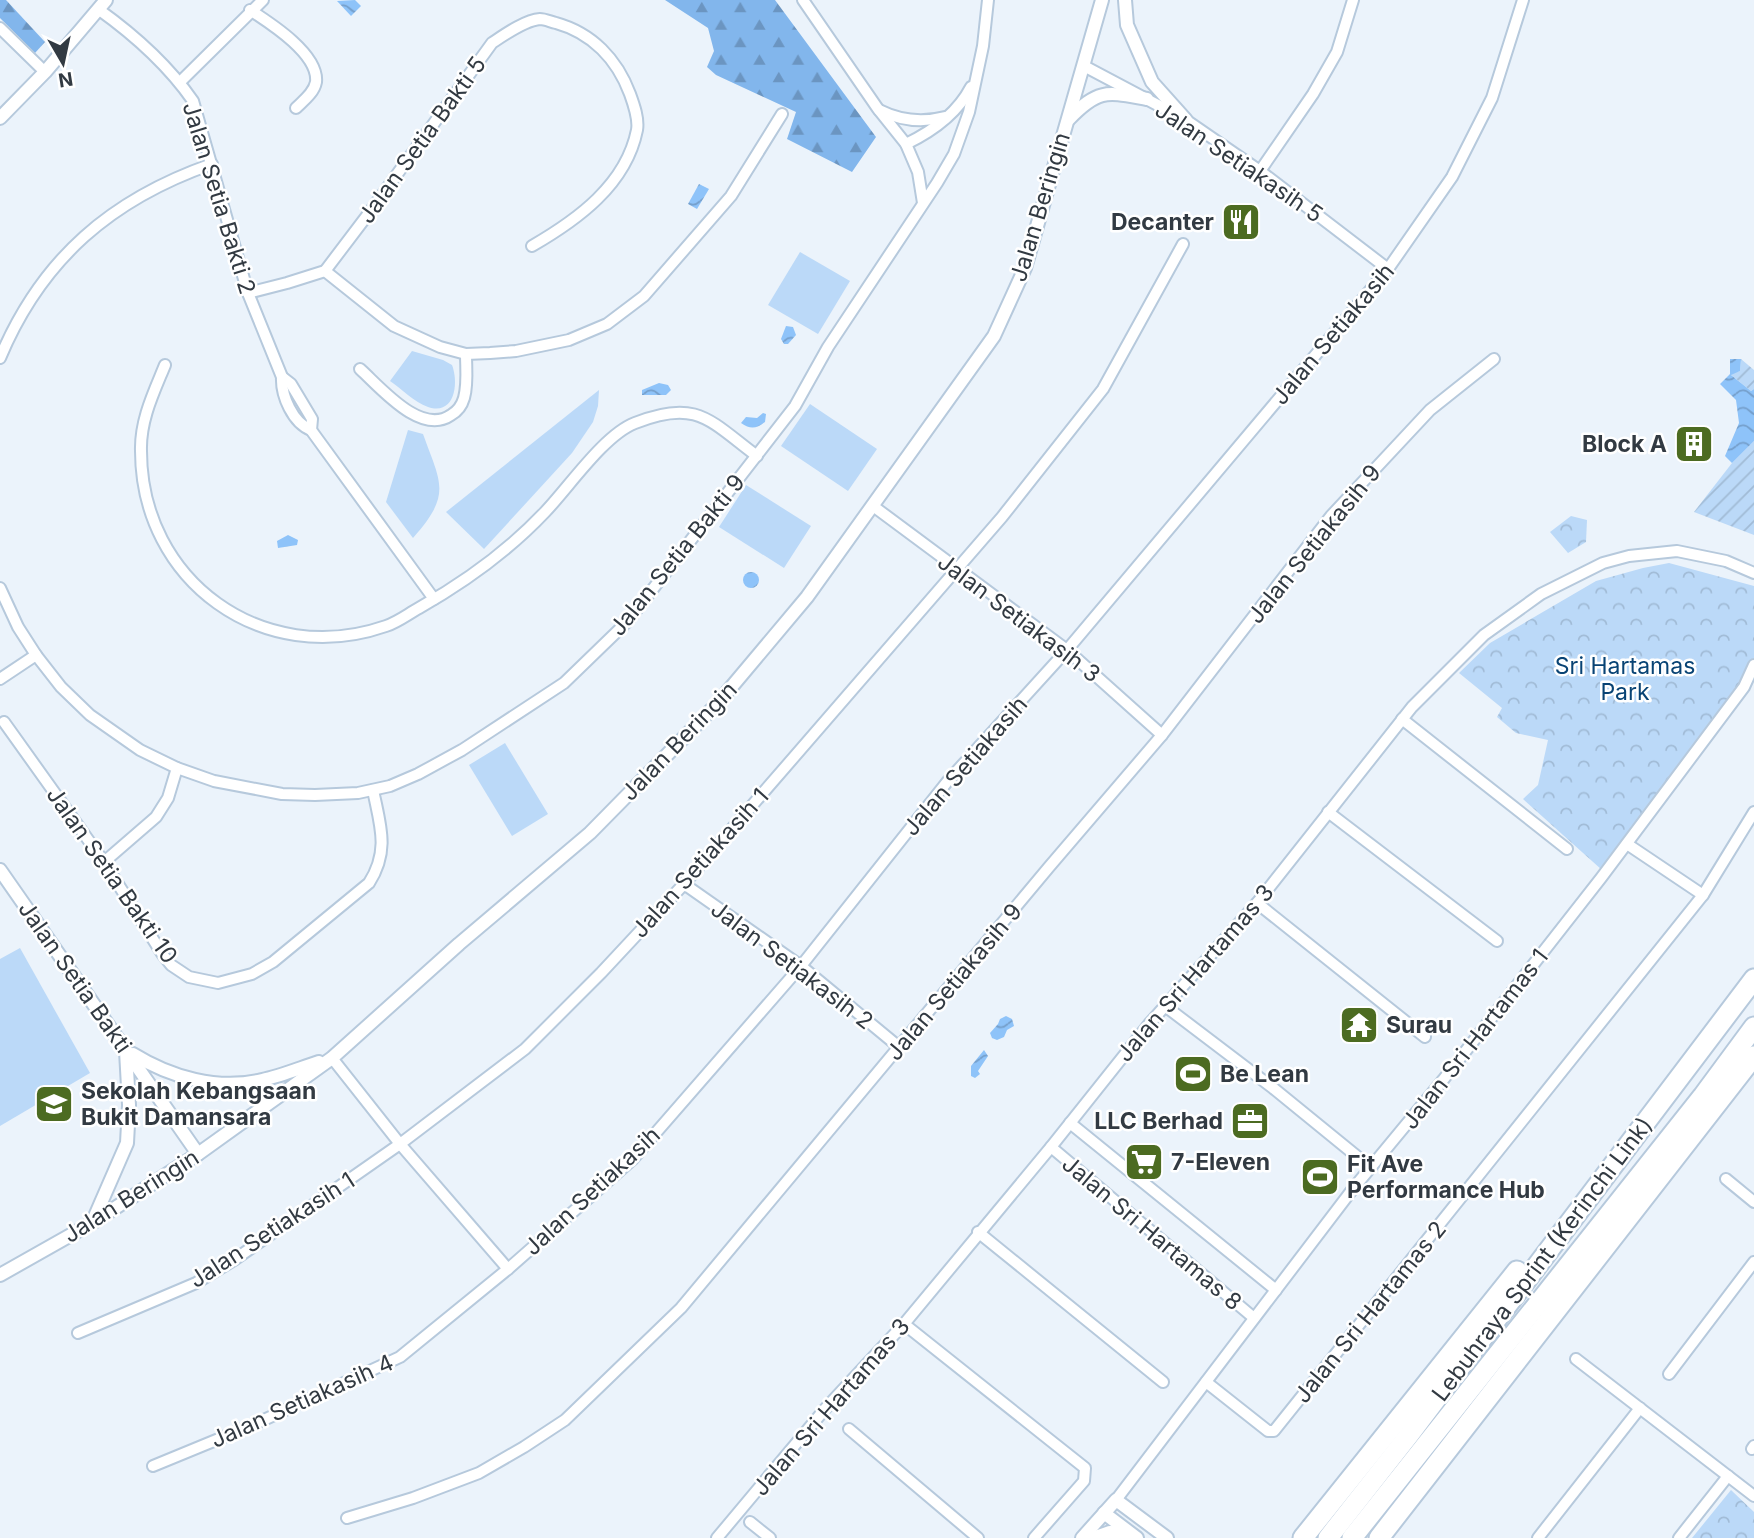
<svg xmlns="http://www.w3.org/2000/svg" width="1754" height="1538" font-family="Inter,sans-serif">
<style>
.grass{fill:#bbd9f8}
.forest{fill:url(#forest-firs)}
.park{fill:url(#park-crowns)}
.garden{fill:url(#garden-furrows)}
.water{fill:url(#water-waves)}
.lines{fill:none;stroke-linecap:round;stroke-linejoin:round}
.minor-casing{stroke:#b6c9dc;stroke-width:14}
.tertiary-casing{stroke:#b6c9dc;stroke-width:16}
.motorway-casing{stroke:#b6c9dc;stroke-width:23}
.minor{stroke:#fff;stroke-width:10}
.tertiary{stroke:#fff;stroke-width:12}
.motorway{stroke:#fff;stroke-width:19}
.labels{text-anchor:middle;dominant-baseline:central;stroke-width:5;stroke-linejoin:round;paint-order:stroke}
.street-label{font-size:23px;fill:#323a42;stroke:#fff}
.poi-label{font-size:23px;font-weight:bold;fill:#323a42;stroke:#fff;text-anchor:start}
.park-label{font-size:23px;fill:#084374;stroke:#fff}
</style>
<defs>
<pattern id="forest-firs" width="22" height="20" patternUnits="userSpaceOnUse" patternTransform="scale(1.75)"><rect width="22" height="20" fill="#82b6ec"/><path d="M5 1l3.5 6h-7zM16 11l3.5 6h-7z" fill="#6b95c1"/></pattern>
<pattern id="park-crowns" width="20" height="18" patternUnits="userSpaceOnUse" patternTransform="scale(1.75)"><rect width="20" height="18" fill="#bbd9f8"/><path d="M2 6a3 3 0 1 1 6 0M12 15a3 3 0 1 1 6 0" fill="none" stroke="#a1bbd6"/></pattern>
<pattern id="garden-furrows" width="10" height="10" patternUnits="userSpaceOnUse" patternTransform="scale(1.75)"><rect width="10" height="10" fill="#bbd9f8"/><path d="M-1 1l2-2M0 10L10 0M9 11l2-2" fill="none" stroke="#a1bbd6"/></pattern>
<pattern id="water-waves" width="16" height="10" patternUnits="userSpaceOnUse" patternTransform="scale(1.75)"><rect width="16" height="10" fill="#8ec3f9"/><path d="M0 5q4-4 8 0t8 0" fill="none" stroke="#759fcb"/></pattern>
</defs>
<rect width="100%" height="100%" fill="#ebf3fb"/>
<g class="grass">
<polygon points="800,252 850,281 818,334 768,305"/>
<path d="M 412,351 L 443,360 L 452,365 C 459,383 455,416 428,407 C 414,402 402,389 390,381 Z"/>
<polygon points="599,390 598,406 593,422 572,453 484,549 446,512"/>
<polygon points="810,404 877,449 848,491 781,446"/>
<path d="M 408,430 L 423,434 C 441,484 452,494 413,538 L 386,502 Z"/>
<polygon points="746,485 811,526 784,568 719,527"/>
<polygon points="505,743 548,814 512,836 469,765"/>
<polygon points="20,948 90,1073 0,1126 0,959"/>
</g>
<g class="forest">
<polygon points="0,0 6,0 45,42 35,53 0,18"/>
<polygon points="665,0 775,0 876,137 852,172 787,139 796,112 716,75 707,67 714,51 708,28"/>
</g>
<g class="park">
<polygon points="1571,516 1587,520 1586,542 1568,553 1550,532"/>
<polygon points="1669,563 1754,586 1754,661 1742,686 1602,870 1523,799 1538,785 1548,740 1516,733 1497,717 1502,708 1459,673 1490,643 1596,581 1643,568"/>
<polygon points="1731,1490 1754,1512 1754,1538 1692,1538"/>
</g>
<g class="garden">
<polygon points="1741,359 1754,370 1754,389 1751,391 1730,374 1740,371"/>
<polygon points="1754,441 1754,535 1694,512 1732,463"/>
</g>
<g class="water">
<polygon points="355,0 361,6 351,16 337,1"/>
<polygon points="699,184 709,189 697,209 688,204"/>
<polygon points="786,326 793,327 796,335 788,344 784,344 781,339"/>
<polygon points="1730,359 1741,359 1740,371 1731,375 1751,391 1754,389 1754,441 1732,463 1725,456 1739,423 1736,400 1720,384 1730,374"/>
<polygon points="659,383 668,385 671,390 666,395 642,395 642,390"/>
<path d="M 763,413 L 766,414 L 765,422 C 757,428 751,430 741,423 L 746,417 L 757,418 Z"/>
<polygon points="288,535 298,540 297,545 278,548 277,541"/>
<circle cx="751" cy="580" r="8"/>
<polygon points="1006,1016 1012,1019 1014,1026 1007,1030 1004,1037 997,1040 992,1038 990,1033 998,1024 1000,1019"/>
<polygon points="984,1050 988,1056 978,1071 980,1074 975,1078 971,1076 971,1066"/>
</g>
<g class="lines">
<g class="minor-casing">
<g id="minor">
<polyline points="803,0 878,109 906,144 918,172 923,203"/>
<path d="M 98,9 C 133,34 168,65 193,101 L 248,293 L 282,377 C 281,396 293,423 311,430 L 434,599"/>
<path d="M 250,10 C 270,23 319,54 316,82 C 314,93 303,101 296,108"/>
<polyline points="0,28 45,72"/>
<polyline points="1084,66 1186,120 1260,171 1388,269"/>
<polyline points="180,82 263,0"/>
<path d="M 879,110 C 901,121 922,123 945,117"/>
<path d="M 906,144 C 933,131 957,114 971,87"/>
<polyline points="1260,171 1313,94 1337,52 1353,0"/>
<polyline points="325,271 394,326 440,347 466,354 490,353 516,351 569,340 607,324 644,296 731,196 782,114"/>
<path d="M 248,293 L 287,283 L 325,271 L 369,213 L 492,43 C 504,35 525,20 540,19 C 545,19 551,22 556,23 C 592,33 617,59 630,94 C 634,105 639,119 637,130 C 626,185 577,220 532,246"/>
<path d="M 0,358 C 42,258 112,199 212,164"/>
<path d="M 165,365 C 154,392 140,420 141,451 C 141,581 263,669 386,626 C 398,622 408,614 419,608 C 465,582 509,550 545,512 C 569,487 604,435 635,423 C 697,398 710,421 757,456"/>
<path d="M 360,369 C 381,388 421,436 451,415 C 458,411 462,405 464,398 C 468,384 466,368 466,354"/>
<polyline points="282,377 291,384 312,419 311,430"/>
<polyline points="873,506 1067,650 1162,735"/>
<polyline points="0,588 18,627 36,655 61,687 90,715 140,750 177,768 214,781 282,794 315,795 358,793 390,786 418,774 462,750 564,683 628,621 795,406 828,347 937,183 954,154 969,112 983,46 988,0"/>
<polyline points="0,679 36,655"/>
<polyline points="1402,719 1567,849"/>
<path d="M 4,722 L 104,862 L 163,955 L 171,965 L 189,977 L 218,983 L 252,974 L 273,962 L 369,883 C 390,850 380,825 373,790"/>
<polyline points="1328,812 1497,941"/>
<polyline points="1627,844 1703,895"/>
<polyline points="104,862 156,817 168,798 177,768"/>
<polyline points="684,884 801,966 899,1047"/>
<polyline points="1257,903 1425,1037"/>
<polyline points="1165,1006 1273,1088 1370,1167"/>
<polyline points="332,1058 400,1144 508,1269"/>
<polyline points="1070,1123 1276,1290"/>
<polyline points="1051,1147 1254,1318"/>
<polyline points="1726,1179 1754,1202"/>
<polyline points="978,1232 1163,1382"/>
<polyline points="904,1324 1085,1468 1084,1481 1034,1538"/>
<polyline points="78,1333 196,1283 234,1260 400,1144 525,1049 601,973 684,884 1002,517 1103,389 1183,244"/>
<polyline points="1576,1359 1754,1496"/>
<polyline points="1669,1374 1754,1262"/>
<polyline points="1206,1382 1268,1431 1274,1431 1703,895 1754,812"/>
<polyline points="849,1429 978,1538"/>
<polyline points="1752,1449 1754,1446"/>
<polyline points="153,1466 255,1424 400,1357 508,1269 633,1159 801,966 947,782 1067,650 1388,269 1452,177 1492,98 1523,0"/>
<polyline points="1116,1500 1352,1190 1443,1080 1601,878 1744,687 1754,665"/>
<polyline points="347,1518 413,1498 479,1473 524,1447 565,1420 681,1308 1049,867 1162,735 1331,516 1430,410 1494,359"/>
<polyline points="750,1522 770,1538"/>
<polyline points="717,1538 825,1409 904,1324 1051,1147 1149,1024 1257,903 1412,707 1484,635 1541,594 1603,563 1629,556 1677,551 1726,561 1754,573"/>
<polyline points="1538,1538 1640,1408"/>
<polyline points="1679,1538 1728,1476"/>
</g>
</g>
<g class="tertiary-casing">
<g id="tertiary">
<polyline points="1125,0 1127,25 1152,82 1186,120"/>
<polyline points="0,118 45,72 106,0"/>
<path d="M 1069,119 C 1099,88 1107,92 1147,99"/>
<polyline points="0,870 198,1154"/>
<path d="M 133,1054 C 170,1077 218,1091 262,1080 C 281,1076 300,1068 319,1062"/>
<polyline points="93,1221 127,1143 129,1105 126,1051"/>
<polyline points="0,1275 92,1223 198,1154 332,1058 459,944 590,833 718,703 807,597 994,336 1025,268 1102,0"/>
<polyline points="1104,1513 1137,1538"/>
<polyline points="1082,1538 1116,1500 1167,1538"/>
<polyline points="1093,1538 1110,1532 1128,1533"/>
</g>
</g>
<g class="motorway-casing">
<g id="motorway">
<polyline points="1303,1538 1517,1271"/>
<polyline points="1328,1538 1409,1435 1754,979"/>
<polyline points="1352,1538 1703,1096 1754,1027"/>
<polyline points="1379,1538 1754,1056"/>
</g>
</g>
<use href="#minor" class="minor"/>
<use href="#tertiary" class="tertiary"/>
<use href="#motorway" class="motorway"/>
</g>
<defs>
<g id="restaurant-square" transform="scale(2.0125)"><rect x="-9" y="-9" width="18" height="18" rx="4" fill="#4c6b21" stroke="#fff"/><path d="M-5-6h1v4h1v-4h1v4h1v-4h1v5L-1.5 .5V6h-2V.5L-5-1ZM5-6V6H3V1.5H1.5Q1.5-4 5-6Z" fill="#fff"/></g>
<g id="building-square" transform="scale(2.0125)"><rect x="-9" y="-9" width="18" height="18" rx="4" fill="#4c6b21" stroke="#fff"/><path d="M-4-6H4V6H1V3H-1V6H-4ZM-2.5-4.3h1.7v1.8h-1.7ZM.8-4.3h1.7v1.8H.8ZM-2.5-1h1.7V.8h-1.7ZM.8-1h1.7V.8H.8Z" fill="#fff"/></g>
<g id="temple-square" transform="scale(2.0125)"><rect x="-9" y="-9" width="18" height="18" rx="4" fill="#4c6b21" stroke="#fff"/><path d="M0-6L5-2H3V0L6.5 2.5H4V6H1.5V3h-3V6H-4V2.5H-6.5L-3 0V-2H-5Z" fill="#fff"/></g>
<g id="stadium-square" transform="scale(2.0125)"><rect x="-9" y="-9" width="18" height="18" rx="4" fill="#4c6b21" stroke="#fff"/><path d="M0-5a6.5 5 0 1 0 0 10a6.5 5 0 1 0 0-10ZM-3.5-1.8h7v3.6h-7Z" fill="#fff"/></g>
<g id="school-square" transform="scale(2.0125)"><rect x="-9" y="-9" width="18" height="18" rx="4" fill="#4c6b21" stroke="#fff"/><path d="M0-5L7-2L0 1L-7-2ZM-4 1L0 2.5L4 1V4Q0 6-4 4Z" fill="#fff"/></g>
<g id="office-square" transform="scale(2.0125)"><rect x="-9" y="-9" width="18" height="18" rx="4" fill="#4c6b21" stroke="#fff"/><path d="M-6-3h4V-5.5h4V-3h4V5H-6ZM-1-4.5V-3h2v-1.5ZM-6 0V1H6V0Z" fill="#fff"/></g>
<g id="supermarket-square" transform="scale(2.0125)"><rect x="-9" y="-9" width="18" height="18" rx="4" fill="#4c6b21" stroke="#fff"/><path d="M-6-5.5h2.5l.6 2H6L4.5 2H-2.5L-4.4-4H-6ZM-1.5 3.2a1.3 1.3 0 1 0 .1 0ZM3 3.2a1.3 1.3 0 1 0 .1 0Z" fill="#fff"/></g>
</defs>
<g fill-rule="evenodd">
<use href="#restaurant-square" x="1241" y="222"/>
<use href="#building-square" x="1694" y="444"/>
<use href="#temple-square" x="1359" y="1025"/>
<use href="#stadium-square" x="1193" y="1074"/>
<use href="#school-square" x="54" y="1104"/>
<use href="#office-square" x="1250" y="1121"/>
<use href="#supermarket-square" x="1144" y="1162"/>
<use href="#stadium-square" x="1320" y="1177"/>
</g>
<g class="labels">
<g class="street-label">
<text transform="translate(422 140) rotate(-54)">Jalan Setia Bakti 5</text>
<text transform="translate(1239 162) rotate(34)">Jalan Setiakasih 5</text>
<text transform="translate(219 198) rotate(73)">Jalan Setia Bakti 2</text>
<text transform="translate(1040 207) rotate(-73)">Jalan Beringin</text>
<text transform="translate(1333 334) rotate(-50)">Jalan Setiakasih</text>
<text transform="translate(1314 544) rotate(-51)">Jalan Setiakasih 9</text>
<text transform="translate(677 555) rotate(-51)">Jalan Setia Bakti 9</text>
<text transform="translate(1019 618) rotate(37)">Jalan Setiakasih 3</text>
<text transform="translate(679 741) rotate(-46)">Jalan Beringin</text>
<text transform="translate(965 766) rotate(-49)">Jalan Setiakasih</text>
<text transform="translate(700 863) rotate(-48)">Jalan Setiakasih 1</text>
<text transform="translate(112 875) rotate(55)">Jalan Setia Bakti 10</text>
<text transform="translate(792 965) rotate(37)">Jalan Setiakasih 2</text>
<text transform="translate(1195 973) rotate(-49)">Jalan Sri Hartamas 3</text>
<text transform="translate(75 977) rotate(55)">Jalan Setia Bakti</text>
<text transform="translate(954 982) rotate(-50)">Jalan Setiakasih 9</text>
<text transform="translate(1475 1039) rotate(-52)">Jalan Sri Hartamas 1</text>
<text transform="translate(592 1191) rotate(-43)">Jalan Setiakasih</text>
<text transform="translate(131 1196) rotate(-32)">Jalan Beringin</text>
<text transform="translate(272 1230) rotate(-33)">Jalan Setiakasih 1</text>
<text transform="translate(1152 1233) rotate(40)">Jalan Sri Hartamas 8</text>
<text transform="translate(1542 1259) rotate(-53)">Lebuhraya Sprint (Kerinchi Link)</text>
<text transform="translate(1370 1312) rotate(-51)">Jalan Sri Hartamas 2</text>
<text transform="translate(302 1401) rotate(-24)">Jalan Setiakasih 4</text>
<text transform="translate(831 1407) rotate(-49)">Jalan Sri Hartamas 3</text>
</g>
<g class="poi-label">
<text x="1214" y="222" text-anchor="end">Decanter</text>
<text x="1667" y="444" text-anchor="end">Block A</text>
<text x="1386" y="1025">Surau</text>
<text x="1220" y="1074">Be Lean</text>
<text x="81" y="1091">Sekolah Kebangsaan<tspan x="81" dy="26">Bukit Damansara</tspan></text>
<text x="1223" y="1121" text-anchor="end">LLC Berhad</text>
<text x="1171" y="1162">7-Eleven</text>
<text x="1347" y="1164">Fit Ave<tspan x="1347" dy="26">Performance Hub</tspan></text>
</g>
<g class="park-label">
<text x="1625" y="666">Sri Hartamas<tspan x="1625" dy="26">Park</tspan></text>
</g>
</g>
<g transform="translate(63 63) rotate(171)" stroke="#ffffff" stroke-width="5" paint-order="stroke">
<path d="M0-5L12 26L0 18L-12 26Z" fill="#323a42"/>
<text y="-10" font-size="19" font-weight="bold" text-anchor="middle" fill="#323a42">N</text>
</g>
</svg>
